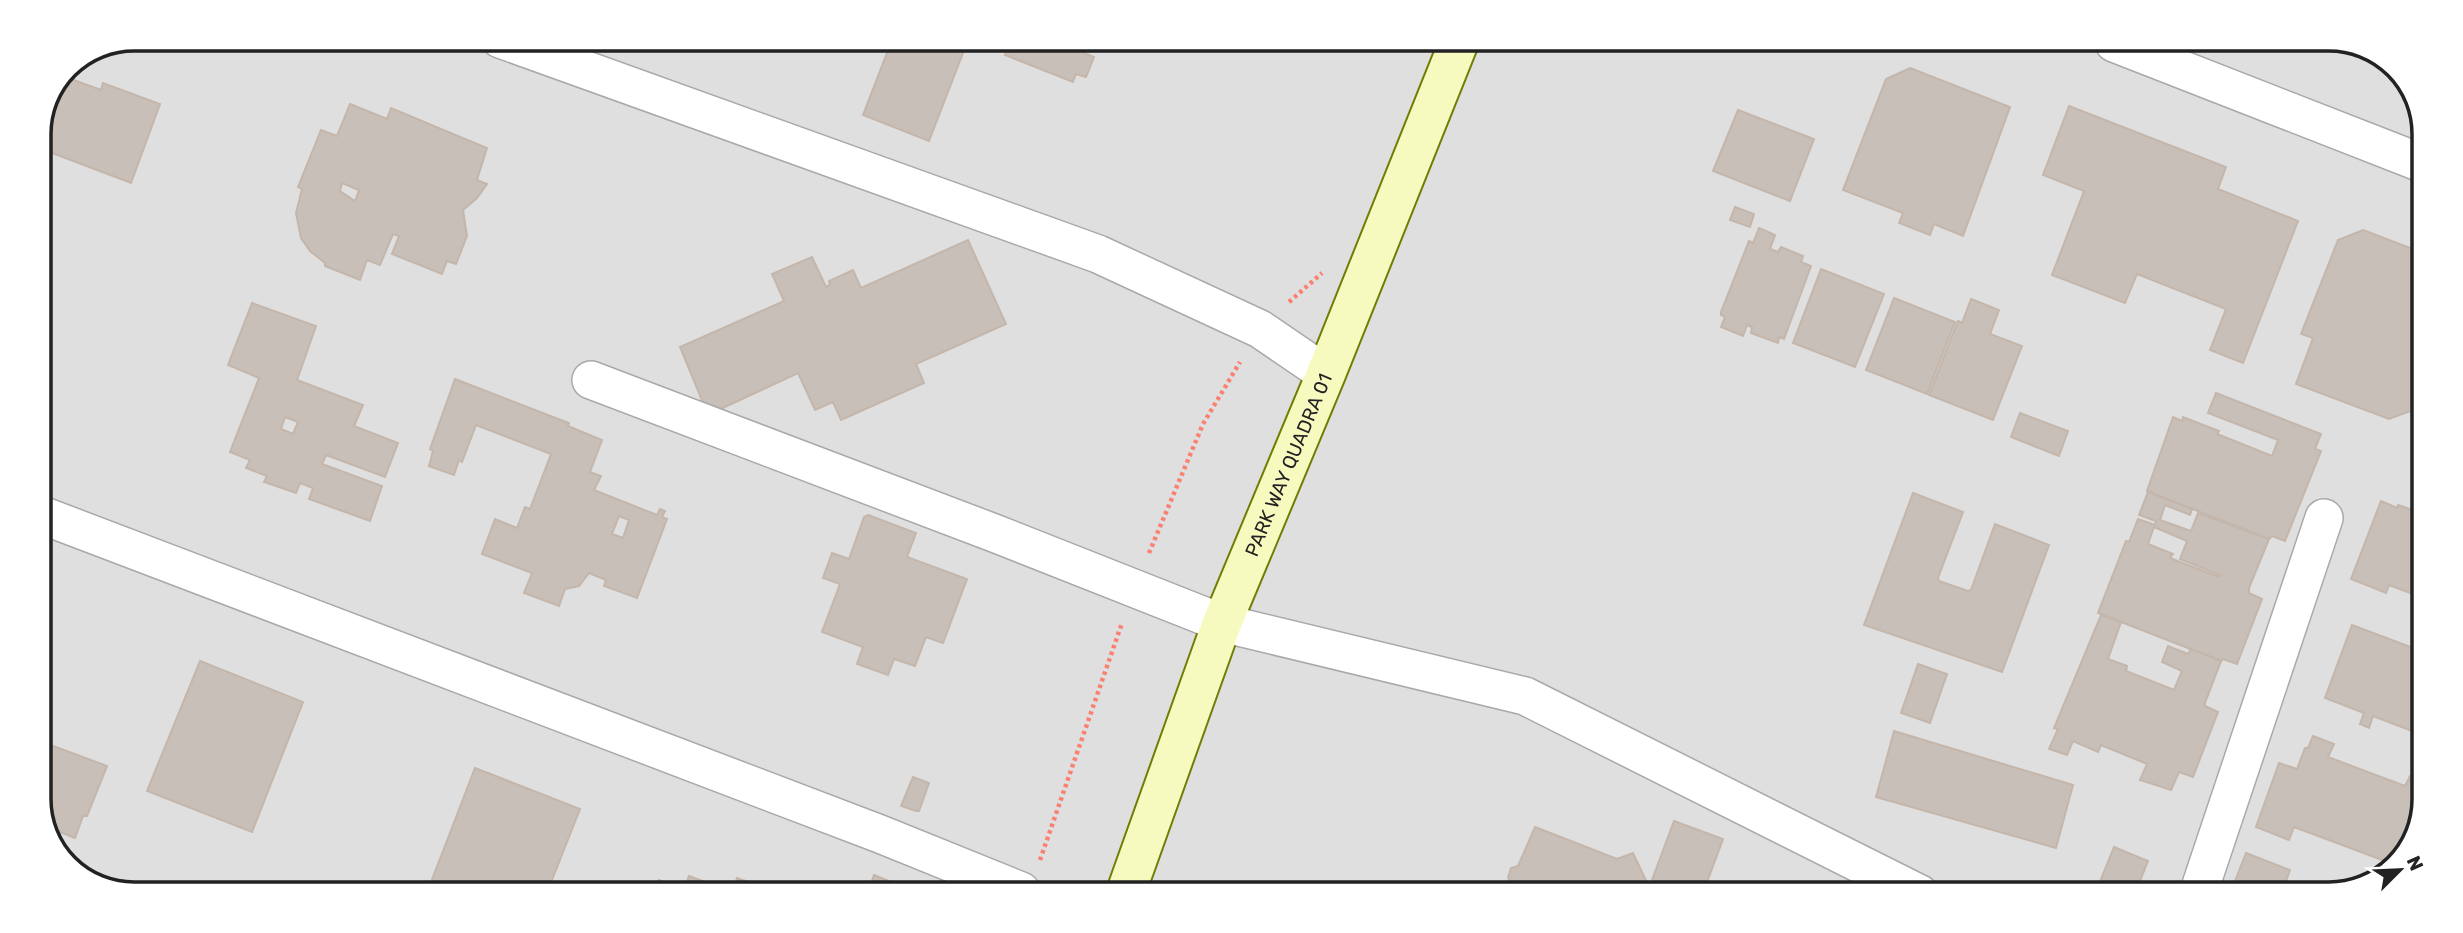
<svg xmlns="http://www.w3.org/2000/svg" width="2463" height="933" font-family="Rubik,sans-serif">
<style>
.residential{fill:#e0dfdf}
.building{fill:#c7bfb8;stroke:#c4b6ab;stroke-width:2;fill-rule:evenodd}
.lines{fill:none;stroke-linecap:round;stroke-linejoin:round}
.street-casing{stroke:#a9a9a9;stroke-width:40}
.secondary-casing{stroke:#707d05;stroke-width:42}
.path{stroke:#fa8072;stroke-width:4.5;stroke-dasharray:3.5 3.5;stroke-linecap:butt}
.street{stroke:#fff;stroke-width:37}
.secondary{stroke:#f7fabf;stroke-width:38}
.labels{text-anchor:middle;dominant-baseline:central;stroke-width:5;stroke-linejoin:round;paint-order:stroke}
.street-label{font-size:19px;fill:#222;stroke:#fff}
.rim{fill:none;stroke:#222;stroke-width:3.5}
</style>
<rect width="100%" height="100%" fill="#f2efe9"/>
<polygon class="residential" points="134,39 2360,44 2405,76 2424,127 2419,830 2382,878 2329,894 103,889 58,857 39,806 39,128 67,66"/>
<g class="building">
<polygon points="749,40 799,40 798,44 774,49"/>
<polygon points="892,40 968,40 929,141 863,115"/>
<polygon points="1011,41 1089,41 1084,53 1094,57 1086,77 1076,74 1073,82 1005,55"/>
<polygon points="75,63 78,64 71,79 101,90 103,83 160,104 131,183 39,148 39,128 67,66"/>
<polygon points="1910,68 2010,107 1963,236 1934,224 1930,235 1925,233 1899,223 1903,213 1843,190 1886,79"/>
<path d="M 350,104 L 387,119 L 391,108 L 487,148 L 477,180 L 487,184 L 477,198 L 463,210 L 467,236 L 456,264 L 447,261 L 442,274 L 392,254 L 399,236 L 393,234 L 380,265 L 367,260 L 360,280 L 325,266 L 325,263 L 310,251 L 301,238 L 296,213 L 302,189 L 298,187 L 321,130 L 337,136 ZM 342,183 L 359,190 L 355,201 L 340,191 Z"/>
<polygon points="2069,106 2226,167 2218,189 2298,221 2243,363 2210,350 2226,309 2137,274 2125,303 2052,275 2084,191 2043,175"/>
<polygon points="1738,110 1814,139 1790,201 1713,171"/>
<polygon points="1735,207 1754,214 1750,227 1730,220"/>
<polygon points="1759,228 1775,235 1770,249 1778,252 1781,247 1803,256 1801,262 1811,266 1784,339 1779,337 1778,343 1751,333 1752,327 1747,325 1743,336 1721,327 1725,317 1721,315 1721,312 1749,241 1753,243"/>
<polygon points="2363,230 2423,253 2422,392 2416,409 2389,419 2296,384 2313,338 2301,334 2338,240"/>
<polygon points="968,240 1006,324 916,364 924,383 841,420 833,402 815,410 798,373 708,415 680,347 784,301 772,274 812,257 826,287 830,285 829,281 853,270 861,288"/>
<polygon points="1821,269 1884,294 1855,367 1793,343"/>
<polygon points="1894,298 1955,322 1927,394 1866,370"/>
<polygon points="1971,299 1999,310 1990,334 2022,346 1993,420 1929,395 1958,321 1962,323"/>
<path d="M 252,303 L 316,326 L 297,380 L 363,405 L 354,426 L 398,443 L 385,477 L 326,455 L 322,464 L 382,486 L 370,521 L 309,499 L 313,488 L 300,483 L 296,493 L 264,482 L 267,476 L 246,468 L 250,460 L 230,452 L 259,378 L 228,365 ZM 285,417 L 298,422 L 293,434 L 281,429 Z"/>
<path d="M 455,379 L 569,423 L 568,426 L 602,440 L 590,472 L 601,476 L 594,490 L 657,515 L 660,509 L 665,511 L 662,517 L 667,519 L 637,598 L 604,586 L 606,580 L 589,573 L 579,586 L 565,589 L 559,606 L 524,593 L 532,573 L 482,554 L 495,519 L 517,528 L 525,507 L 530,509 L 551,454 L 476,425 L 462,462 L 459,460 L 454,475 L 429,466 L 433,451 L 430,449 ZM 619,516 L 629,520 L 623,538 L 612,534 Z"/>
<polygon points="2216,393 2321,434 2315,449 2321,451 2285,541 2272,536 2269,539 2147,491 2173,417 2182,421 2183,417 2219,431 2217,434 2272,456 2278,440 2208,413"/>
<polygon points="2020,413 2068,431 2059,456 2011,437"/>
<path d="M 2148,492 L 2192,509 L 2190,515 L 2165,505 L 2160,520 L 2191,531 L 2198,513 L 2269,539 L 2249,588 L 2249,593 L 2262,599 L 2237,664 L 2223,659 L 2221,661 L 2098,613 L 2126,541 L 2129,542 L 2138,519 L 2155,525 L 2156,521 L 2139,515 ZM 2154,527 L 2187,541 L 2180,559 L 2220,575 L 2219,577 L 2170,558 L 2173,554 L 2148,544 Z"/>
<polygon points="1913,493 1963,512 1938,578 1939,581 1968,591 1971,590 1995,524 2049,545 2002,672 1864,625"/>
<polygon points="2381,501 2397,508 2398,505 2422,513 2421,597 2389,585 2386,593 2351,579"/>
<polygon points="868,515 916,533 907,557 967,579 943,643 926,637 915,666 894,659 888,675 857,664 863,647 822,632 840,584 823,578 832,553 849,559 864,517"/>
<polygon points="2101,615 2121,622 2108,659 2127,666 2126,671 2174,690 2182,671 2162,662 2168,646 2188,654 2191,649 2221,661 2205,703 2205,706 2218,712 2193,777 2179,772 2171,790 2140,780 2147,764 2101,745 2098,752 2073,741 2067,755 2049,749 2058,729 2054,728"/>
<polygon points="2352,625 2421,651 2420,734 2373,716 2369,728 2360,724 2364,713 2325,698"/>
<polygon points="200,661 303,702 252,832 147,791"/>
<polygon points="1918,664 1947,674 1930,723 1901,713"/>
<polygon points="1894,731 2073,785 2056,848 1876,797"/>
<polygon points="2313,736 2334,744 2328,757 2405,786 2410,776 2420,779 2419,830 2393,864 2294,827 2289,840 2256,827 2279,763 2297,769 2305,748 2308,748"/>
<polygon points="45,743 107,766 87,816 83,816 75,838 47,827 39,806 39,758"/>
<polygon points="475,768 580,809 548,890 428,890"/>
<polygon points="913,777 929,783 919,811 916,811 901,806"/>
<polygon points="1674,821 1723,839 1703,893 1687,893 1652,880"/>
<polygon points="1535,827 1617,859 1633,853 1652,893 1508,893 1512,883 1508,878 1511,868 1518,866"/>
<polygon points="2114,847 2148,861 2138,886 2159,894 2095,894"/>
<polygon points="2246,853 2290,870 2286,881 2322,894 2230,894"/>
<polygon points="874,875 894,883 891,891 868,891"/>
<polygon points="689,876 706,882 704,887 715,891 655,891 659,880 684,889"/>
<polygon points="737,878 760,886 772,891 733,891"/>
<polygon points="1769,885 1787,893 1766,893"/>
</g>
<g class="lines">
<g class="street-casing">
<g id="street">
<polyline points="500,39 1098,254 1260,329 1326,374"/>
<polyline points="2114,43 2424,164"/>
<polyline points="591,380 994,533 1222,623 1525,696 1920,894"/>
<polyline points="39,514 880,834 1021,891"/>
<polyline points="2198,894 2324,518"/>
</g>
</g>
<g class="secondary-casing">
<g id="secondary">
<path id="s1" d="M 1126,892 L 1222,623 L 1326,374 L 1459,42"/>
</g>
</g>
<g class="path">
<polyline points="1289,302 1322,273"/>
<polyline points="1149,553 1203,424 1240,362"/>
<polyline points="1040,860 1122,623"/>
</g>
<use href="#street" class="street"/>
<use href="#secondary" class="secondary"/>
</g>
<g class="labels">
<g class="street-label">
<text stroke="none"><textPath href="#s1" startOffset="457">PARK WAY QUADRA 01</textPath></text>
</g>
</g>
<path d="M0 0H2463V933H0ZM134 51H2329A83 83 0 0 1 2412 134V799A83 83 0 0 1 2329 882H134A83 83 0 0 1 51 799V134A83 83 0 0 1 134 51Z" fill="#fff" fill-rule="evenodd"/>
<path class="rim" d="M134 51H2329A83 83 0 0 1 2412 134V799A83 83 0 0 1 2329 882H134A83 83 0 0 1 51 799V134A83 83 0 0 1 134 51Z"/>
<g transform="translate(2400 870) rotate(66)" stroke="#ffffff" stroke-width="5" paint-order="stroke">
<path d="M0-5L12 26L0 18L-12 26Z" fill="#222222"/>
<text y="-10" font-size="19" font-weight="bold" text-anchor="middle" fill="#222222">N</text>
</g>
</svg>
